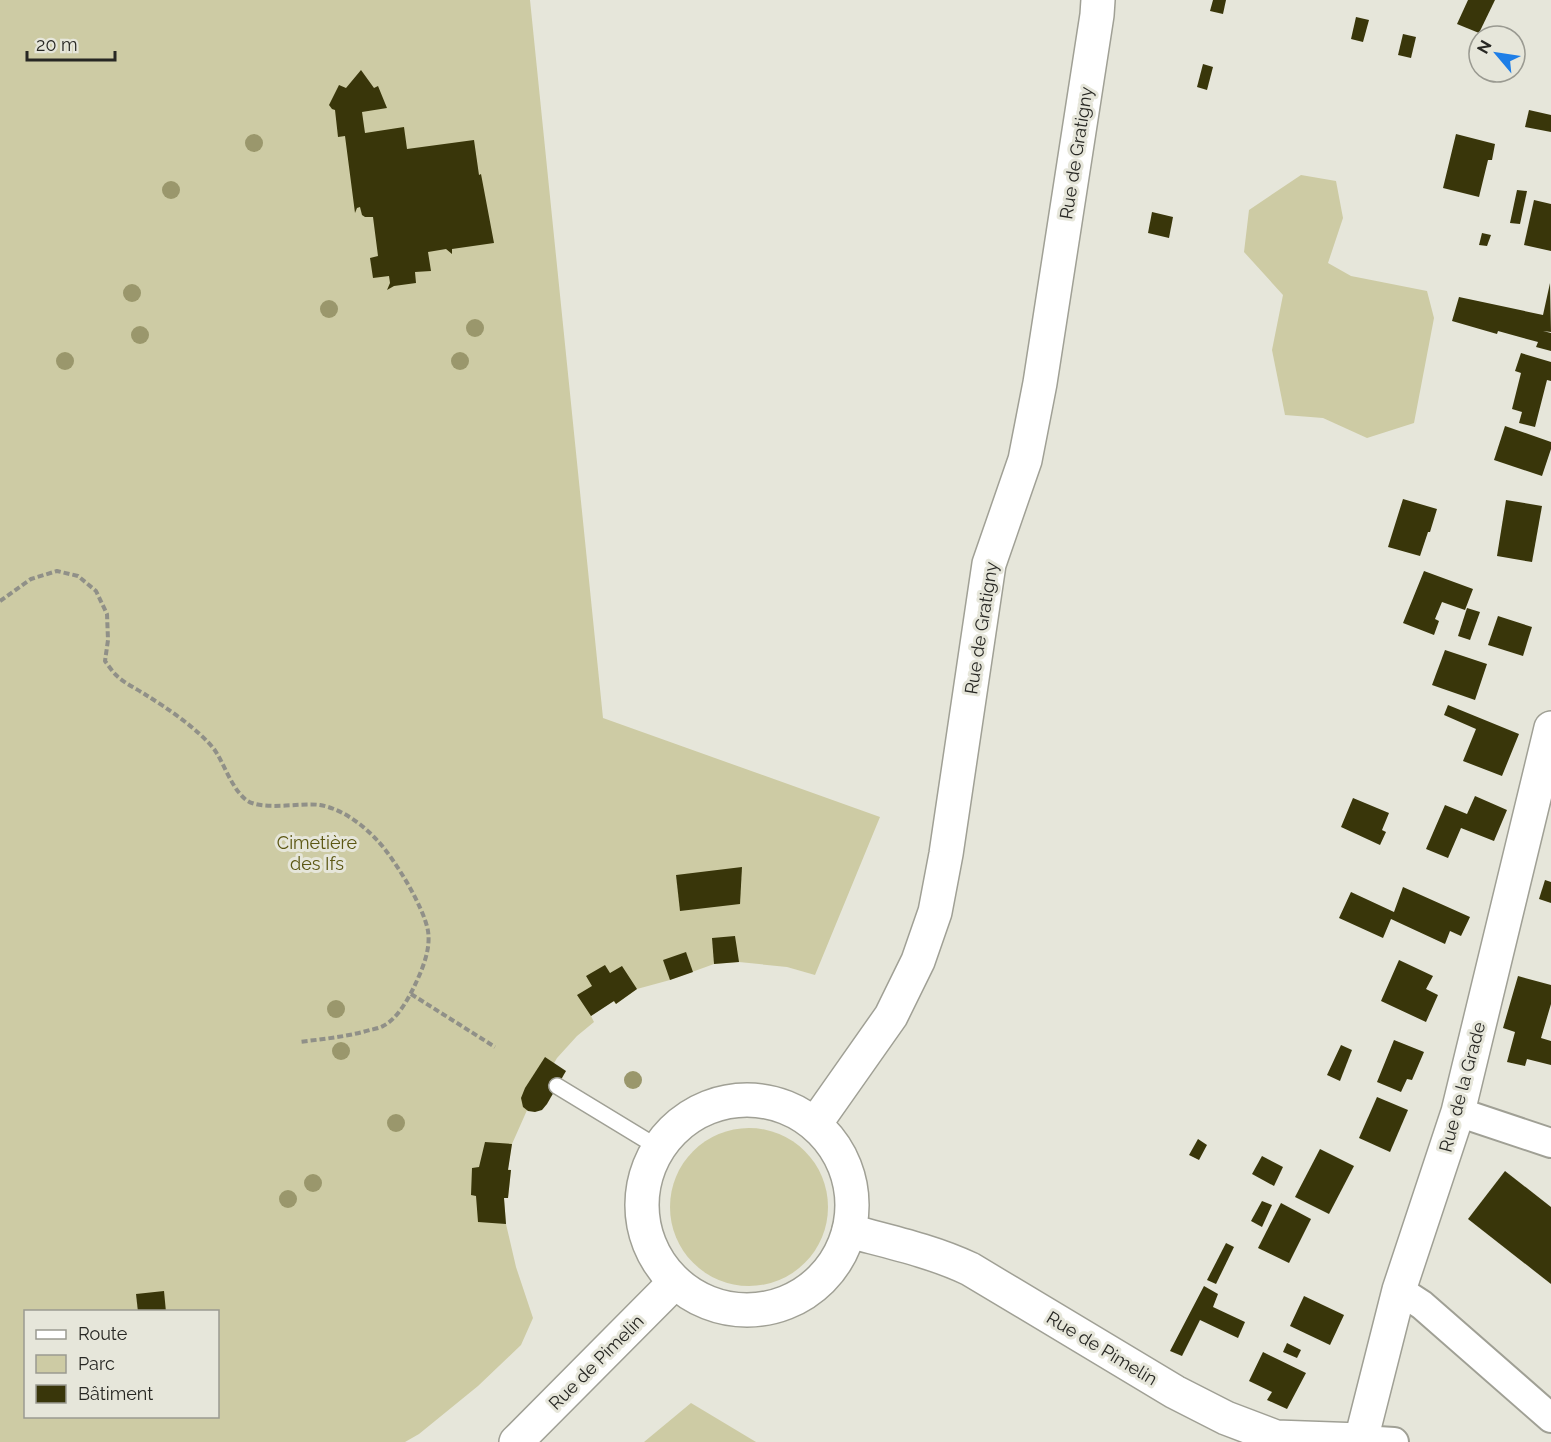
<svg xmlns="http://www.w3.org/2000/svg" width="1551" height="1442" font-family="Raleway,sans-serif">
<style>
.green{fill:#cdcba4;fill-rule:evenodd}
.building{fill:#39360a}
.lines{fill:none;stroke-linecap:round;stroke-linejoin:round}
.lane-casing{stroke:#a0a095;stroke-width:18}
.street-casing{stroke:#a0a095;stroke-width:32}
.secondary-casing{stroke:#a0a095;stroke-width:36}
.path{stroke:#909088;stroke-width:4;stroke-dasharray:6 3;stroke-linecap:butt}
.lane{stroke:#fff;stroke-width:15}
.street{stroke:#fff;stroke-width:28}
.secondary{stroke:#fff;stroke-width:33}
.tree{fill:#9a976c}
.labels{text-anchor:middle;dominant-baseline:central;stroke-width:6;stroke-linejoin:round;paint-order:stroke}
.street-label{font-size:18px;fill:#272723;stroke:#e6e6da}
.park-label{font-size:18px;fill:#5b5612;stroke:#e6e6da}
</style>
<rect width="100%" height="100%" fill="#e6e6da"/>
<g class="green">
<path d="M 0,0 L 530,0 L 603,718 L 880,817 L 815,975 L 787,967 L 739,962 L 714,964 L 670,980 L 637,989 L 616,1004 L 613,1001 L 591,1016 L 594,1022 L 577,1036 L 557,1058 L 528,1108 L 512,1144 L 508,1169 L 511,1170 L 508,1198 L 504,1198 L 506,1224 L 516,1267 L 533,1318 L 521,1345 L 478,1386 L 419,1434 L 405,1442 L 0,1442 ZM 26,1312 L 218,1312 L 218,1416 L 26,1416 Z"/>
<polygon points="1301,175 1336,181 1343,218 1328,263 1351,276 1427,291 1434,318 1414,423 1367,438 1323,418 1285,415 1272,350 1283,295 1244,252 1249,210"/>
<circle cx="749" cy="1207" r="79"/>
<polygon points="691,1403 756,1442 644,1442"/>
</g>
<g class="building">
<polygon points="1213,0 1226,0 1223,14 1210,11"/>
<polygon points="1468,0 1495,0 1479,33 1457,24"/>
<polygon points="1356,17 1369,20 1363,42 1351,39"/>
<polygon points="1403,34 1416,37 1411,58 1398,55"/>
<polygon points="1203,64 1213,67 1207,90 1197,87"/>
<polygon points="361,70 374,88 378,86 387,108 362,112 365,133 404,127 407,149 474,140 479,175 481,174 494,243 452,249 452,254 446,249 428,252 431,271 415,272 416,283 394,286 387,290 390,283 389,276 373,278 370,258 378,256 373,217 365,217 362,215 360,207 357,208 355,213 345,136 338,137 335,110 332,109 329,105 339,85 346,88"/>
<polygon points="1529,110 1551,115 1551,132 1525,127"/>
<polygon points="1456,134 1495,144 1492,160 1488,160 1479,197 1443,188"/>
<polygon points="1517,190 1527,191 1520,224 1510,223"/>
<polygon points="1534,200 1551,204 1551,251 1524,245"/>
<polygon points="1152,212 1173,217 1169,238 1148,233"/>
<polygon points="1482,233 1491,235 1487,246 1479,245"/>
<polygon points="1550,283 1551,332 1543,331 1551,333 1551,351 1536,347 1538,342 1498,331 1497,334 1452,321 1459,297 1543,315"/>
<polygon points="1521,353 1551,362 1551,381 1547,380 1535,427 1519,423 1522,412 1512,409 1521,373 1515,371"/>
<polygon points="1505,426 1551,442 1551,449 1542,476 1494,460"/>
<polygon points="1403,499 1437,509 1430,532 1428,532 1420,556 1388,547"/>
<polygon points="1506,500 1542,506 1532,562 1497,556"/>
<polygon points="1424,571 1473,589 1465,610 1442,602 1435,619 1439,621 1434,635 1403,623"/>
<polygon points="1467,608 1480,612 1470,640 1458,636"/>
<polygon points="1498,616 1532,627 1523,656 1488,645"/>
<polygon points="1445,650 1487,664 1475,700 1432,685"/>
<polygon points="1448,705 1519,734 1502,776 1463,761 1476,729 1444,715"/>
<polygon points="1475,796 1507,810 1494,841 1461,828 1448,858 1426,849 1445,805 1467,814"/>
<polygon points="1353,798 1389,813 1382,830 1386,832 1380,845 1341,827"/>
<polygon points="742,867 740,904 680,911 676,875"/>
<polygon points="1545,880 1551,882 1551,903 1539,899"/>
<polygon points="1403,887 1470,917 1461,936 1450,931 1445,944 1391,919 1383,938 1339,918 1351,892 1394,912"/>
<polygon points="735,936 739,962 714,964 712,938"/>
<polygon points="686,952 693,972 670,980 663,960"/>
<polygon points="1399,960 1433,976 1426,989 1438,995 1426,1022 1381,1001"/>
<polygon points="605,965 610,973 622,966 637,989 616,1004 614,1001 591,1016 577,995 592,986 586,976"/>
<polygon points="1518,976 1551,985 1551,1004 1541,1038 1551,1041 1551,1065 1527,1059 1525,1066 1507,1062 1515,1032 1503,1028"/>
<polygon points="1394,1040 1424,1052 1412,1080 1407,1079 1401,1092 1377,1082"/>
<polygon points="1341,1045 1352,1050 1340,1081 1327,1075"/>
<polygon points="545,1057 566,1071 547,1104 542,1110 535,1112 528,1111 523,1107 521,1098 525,1088"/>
<polygon points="1377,1097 1408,1110 1390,1152 1359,1138"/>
<polygon points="1198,1139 1207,1145 1199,1160 1189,1155"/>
<polygon points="485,1142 512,1144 508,1170 511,1170 508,1198 504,1198 506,1224 478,1222 476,1196 471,1195 472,1168 479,1167"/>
<polygon points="1320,1149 1354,1166 1329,1214 1295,1197"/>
<polygon points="1262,1156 1283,1167 1274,1186 1252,1174"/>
<polygon points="1505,1171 1551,1207 1551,1284 1468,1219"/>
<polygon points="1262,1201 1272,1205 1262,1227 1251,1221"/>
<polygon points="1281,1203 1311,1219 1289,1263 1258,1248"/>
<polygon points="1226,1243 1234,1247 1216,1284 1207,1280"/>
<polygon points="1204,1286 1218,1294 1213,1307 1245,1322 1238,1338 1200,1320 1182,1356 1170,1351"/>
<polygon points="164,1291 166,1312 138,1312 136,1294"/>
<polygon points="1304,1296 1344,1315 1330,1345 1290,1326"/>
<polygon points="1287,1343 1301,1350 1297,1358 1283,1352"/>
<polygon points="1263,1352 1306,1373 1287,1409 1267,1400 1272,1392 1249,1381"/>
</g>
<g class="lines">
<g class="lane-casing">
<polyline id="lane" points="557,1086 659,1148"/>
</g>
<g class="street-casing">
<g id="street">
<polyline points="1458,1112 1551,1143"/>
<polyline points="1399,1290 1422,1305 1551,1418"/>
<polyline points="1361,1442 1361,1440 1394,1442"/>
</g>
</g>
<g class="secondary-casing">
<g id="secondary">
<circle cx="747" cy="1205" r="105"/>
<polyline points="815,1124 891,1016 918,961 935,912 946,854 989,564 1025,460 1040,383 1097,15 1098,0"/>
<path d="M 849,1231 C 890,1242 932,1251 970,1269 L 1175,1392 L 1226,1418 L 1276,1437 L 1361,1440 L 1399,1290 L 1458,1112 L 1551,728"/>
<polyline points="516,1442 675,1282"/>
</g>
</g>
<g class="path">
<path d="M 0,601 L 31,579 L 57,571 L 78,576 L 96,591 L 107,614 L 108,640 L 105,661 C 108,665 112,671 116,675 C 124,683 137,689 146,695 C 167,708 198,729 214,749 C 224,763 231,787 245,799 C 260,812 300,802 320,805 C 342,809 362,824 377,840 C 394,858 424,907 428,931 C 431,950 422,970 414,987 C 407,1001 397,1019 383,1026 C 380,1028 374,1029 370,1030 C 346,1037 323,1039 299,1042"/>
<polyline points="411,994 495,1047"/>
</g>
<use href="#lane" class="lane"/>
<use href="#street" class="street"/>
<use href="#secondary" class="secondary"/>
</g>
<g class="tree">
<circle cx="254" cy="143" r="9"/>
<circle cx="171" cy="190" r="9"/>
<circle cx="132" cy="293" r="9"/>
<circle cx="329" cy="309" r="9"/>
<circle cx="475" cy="328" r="9"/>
<circle cx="140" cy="335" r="9"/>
<circle cx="65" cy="361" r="9"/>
<circle cx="460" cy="361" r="9"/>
<circle cx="336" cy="1009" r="9"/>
<circle cx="341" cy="1051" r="9"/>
<circle cx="633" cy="1080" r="9"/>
<circle cx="396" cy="1123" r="9"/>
<circle cx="313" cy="1183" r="9"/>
<circle cx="288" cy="1199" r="9"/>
</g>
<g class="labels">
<g class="street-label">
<text transform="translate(1076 153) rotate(-81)">Rue de Gratigny</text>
<text transform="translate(981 628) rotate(-81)">Rue de Gratigny</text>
<text transform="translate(1462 1087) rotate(-75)">Rue de la Grade</text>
<text transform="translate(1102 1348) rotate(31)">Rue de Pimelin</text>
<text transform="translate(596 1362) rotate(-45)">Rue de Pimelin</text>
</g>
<g class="park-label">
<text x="317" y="842">Cimetière<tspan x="317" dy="21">des Ifs</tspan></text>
</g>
</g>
<rect x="24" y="1310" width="195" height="108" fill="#e6e6da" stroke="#9a9a91" stroke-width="1.5"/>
<rect x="36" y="1330" width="30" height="9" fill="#ffffff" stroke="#9a9a91" stroke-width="1.5"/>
<text x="78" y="1340" font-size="18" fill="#272723">Route</text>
<rect x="36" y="1355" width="30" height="18" fill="#cdcba4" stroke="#9a9a91" stroke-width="1.5"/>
<text x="78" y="1370" font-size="18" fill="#272723">Parc</text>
<rect x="36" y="1385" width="30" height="18" fill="#39360a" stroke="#9a9a91" stroke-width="1.5"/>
<text x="78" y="1400" font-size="18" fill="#272723">Bâtiment</text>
<g transform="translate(1497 54) rotate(299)"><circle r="28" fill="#e6e6da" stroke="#9a9a91" stroke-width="1.5"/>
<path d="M0-4.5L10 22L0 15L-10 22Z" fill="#1e7ee7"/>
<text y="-9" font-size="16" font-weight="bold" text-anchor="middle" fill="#272723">N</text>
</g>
<path d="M27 51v9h88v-9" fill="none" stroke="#272723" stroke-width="3"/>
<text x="36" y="51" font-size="18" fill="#272723" stroke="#e6e6da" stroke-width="4.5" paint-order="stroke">20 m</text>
</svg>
